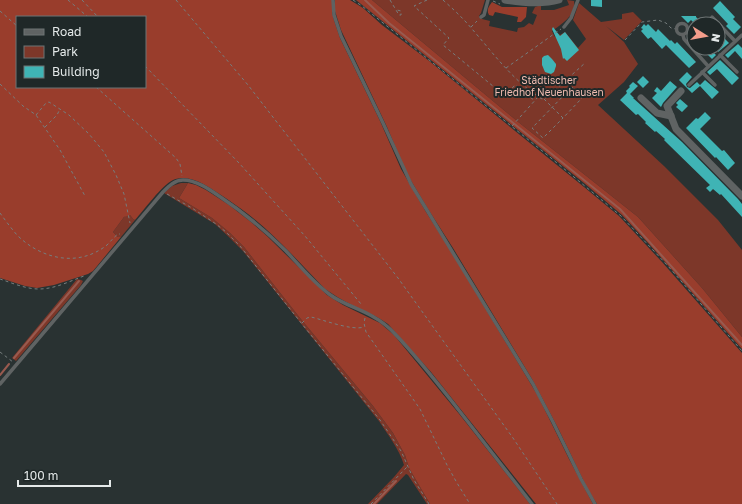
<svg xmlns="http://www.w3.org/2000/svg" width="742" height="504" font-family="'Golos Text',sans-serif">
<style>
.green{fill:#7d3729}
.forest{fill:#993d2c;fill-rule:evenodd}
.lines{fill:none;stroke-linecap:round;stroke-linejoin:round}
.stream{stroke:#985a4f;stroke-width:2}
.building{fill:#3fb4b5}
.path{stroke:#767e7e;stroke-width:1;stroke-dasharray:3 3;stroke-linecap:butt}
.service{stroke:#5f6363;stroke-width:3.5}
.minor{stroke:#5f6363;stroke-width:7}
.labels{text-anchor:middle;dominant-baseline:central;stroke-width:4;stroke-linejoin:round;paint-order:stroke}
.park-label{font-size:10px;fill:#f0bbb0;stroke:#1f2828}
</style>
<rect width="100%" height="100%" fill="#293232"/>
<g class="green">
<path d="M 372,0 L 485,0 L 481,13 L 479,16 L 482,19 L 490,21 L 489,26 L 517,32 L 518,28 L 524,27 L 529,23 L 533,25 L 537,15 L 532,13 L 535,7 L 541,5 L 541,10 L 554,10 L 569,5 L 567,0 L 574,1 C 576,15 562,24 552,31 L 555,37 L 559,34 L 560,35 L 565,32 L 578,48 L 586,39 L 573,20 L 579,3 L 601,22 L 622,19 L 622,14 L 633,12 L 642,21 L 624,40 L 606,26 L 624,42 L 638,64 L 624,82 L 598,105 L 664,166 L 718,220 L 742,250 L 742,337 L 702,288 L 638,217 L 517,121 Z"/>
<path d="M 181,183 L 188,183 L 179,198 L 212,218 L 230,233 L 244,247 L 300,318 L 373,406 L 393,433 L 405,455 L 409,468 L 430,504 L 427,504 L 408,475 L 406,474 L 377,504 L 368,504 L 394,477 L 404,465 C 399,449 388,435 379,421 L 243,251 L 228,236 L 215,224 L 164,193 L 172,186 Z"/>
<polygon points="127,215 130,215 133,219 135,220 121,237 118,237 113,232 124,217"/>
<polygon points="77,279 81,280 83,281 81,285 16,361 12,358"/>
</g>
<g class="forest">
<path d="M 0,0 L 332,0 L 332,12 L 334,20 L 340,38 L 380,121 L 401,169 L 426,212 L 449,248 L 538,396 L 569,459 L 593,504 L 536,504 L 431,372 L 388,324 C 377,316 364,311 352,305 C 342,300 334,295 325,289 C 300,263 276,236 248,214 C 239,207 230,201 221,195 C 207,186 190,173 173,180 C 162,185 144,210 135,220 L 133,219 L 130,215 L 124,217 L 113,232 L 118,237 L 121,237 L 93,271 L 88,274 L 54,285 L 37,288 L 25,286 L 0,278 ZM 17,17 L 145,17 L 145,87 L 17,87 Z"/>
<polygon points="335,0 350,0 363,8 382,25 428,60 584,187 619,216 662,262 742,353 742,504 597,504 587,488 558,428 532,379 453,248 428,209 407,174 387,127 341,30 334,8"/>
<polygon points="356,0 372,0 517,121 638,217 702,288 742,337 742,349 650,245 622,215 584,183"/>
<path d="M 492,2 L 502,7 L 527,7 L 526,17 L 521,22 L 517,22 L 518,17 L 495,12 L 493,16 L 489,15 C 486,10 489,6 492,2 Z"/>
<polygon points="188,183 196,185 206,190 229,205 251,222 267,236 327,295 343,305 380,323 394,335 460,415 530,504 430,504 409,468 405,455 393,433 373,406 300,318 244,247 230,233 212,218 179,198"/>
</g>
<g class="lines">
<g class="stream">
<polyline points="365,0 389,23 620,209 742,345"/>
<polyline points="14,358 79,281"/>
<polyline points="0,375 9,364"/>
<polyline points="374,504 396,481"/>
</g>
</g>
<g class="building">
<polygon points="591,0 602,0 602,7 591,6"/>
<polygon points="720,1 735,17 733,19 741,27 734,34 726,26 728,24 713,8"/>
<polygon points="681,16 696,16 696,17 701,22 707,17 713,24 695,24 691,20 688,23"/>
<polygon points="644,24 646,26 648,24 656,32 658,29 670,41 671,40 675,44 677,42 696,62 689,68 666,45 662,49 651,37 648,39 641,31 643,29 641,28"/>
<polygon points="553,27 560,36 565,32 579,50 567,61 564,58 563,59 561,49 552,29"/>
<polygon points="718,32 729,43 718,52"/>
<polygon points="738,44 742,48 742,59 735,51 728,58 725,55"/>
<polygon points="701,48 709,48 716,55 712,59"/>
<polygon points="548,55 552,59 556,64 556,66 554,72 551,74 545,72 542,65 542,58 544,56"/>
<polygon points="720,60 739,78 732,85 717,69 710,75 707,72"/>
<polygon points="687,72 692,77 686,84 687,87 690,88 697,82 700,85 705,80 719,92 712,99 700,86 692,93 679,80"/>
<polygon points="643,76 649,82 643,88 637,82"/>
<polygon points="670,81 677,87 663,103 661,107 652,98 657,93 654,91 657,87 661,91"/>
<polygon points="633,82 638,86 630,94 634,98 633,98 682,142 738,199 742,204 742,217 721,194 720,195 713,189 710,192 706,188 710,185 668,144 664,140 665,139 656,131 655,132 645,123 646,122 638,114 636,115 620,100 627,93 626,91 630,87 629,86"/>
<polygon points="680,99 688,106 682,112 676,107 678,105 676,103"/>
<polygon points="705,112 711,118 700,129 722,151 724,150 735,163 728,170 716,157 715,158 686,128 696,118 698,119"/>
</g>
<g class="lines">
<g class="path">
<polyline points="68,0 88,17"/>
<polyline points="82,0 98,17"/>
<polyline points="176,0 248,85 398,278 513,438 557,504"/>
<polyline points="353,0 362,6 551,158 621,216 668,266 742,351"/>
<polyline points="390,0 399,15 401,15 401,11 397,10"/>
<polyline points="427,0 414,6 449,38 443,45 505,96 515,85 535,101"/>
<path d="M 443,0 C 453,9 463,18 472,29 C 494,54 513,81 542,99 L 546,98 L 585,63"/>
<polyline points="493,1 500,4"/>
<polyline points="0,11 17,26"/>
<polyline points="471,27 477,21"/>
<polyline points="625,40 642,22 658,20 666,23 671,28 676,29"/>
<polyline points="145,66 239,163 305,236 361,304"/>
<polyline points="506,68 561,29"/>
<polyline points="0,84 23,106 36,115 60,150 85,196"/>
<polyline points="96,87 176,158 180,164 182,176"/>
<polyline points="544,99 563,118 582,98 572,87 532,128 543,138 563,118"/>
<polyline points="36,115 46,103 49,102 69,115 89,134 104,152 116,175 124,194 130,223"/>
<polyline points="512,126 538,97"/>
<polyline points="45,127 57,115 60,109"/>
<polyline points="167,194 192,208 216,224 226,232 240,246 302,324 380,420 401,451 414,480 429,504"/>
<path d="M 0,213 C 5,220 11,228 17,235 C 41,259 78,268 107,245 C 111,241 114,237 118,234 L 120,234"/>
<path d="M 0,279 C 12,283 26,289 39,289 C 55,289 70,281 84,276"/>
<polyline points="365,318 364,323 366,332 420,409 447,465 457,483 470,504"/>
<path d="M 302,323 L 307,318 L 311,317 C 324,320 352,331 364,327"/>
<polyline points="0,352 13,362"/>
<polyline points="371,504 407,467"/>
</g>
<g class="service">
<polyline points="333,0 334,15 341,36 383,123 411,184 533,384 553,422 581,479 595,504"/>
<polyline points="481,17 484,15 488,0"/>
<polyline points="712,17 735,41"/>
<circle cx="682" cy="29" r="5.5"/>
<polyline points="564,27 571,18 578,0"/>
<polyline points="683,35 684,39 708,66"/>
<polyline points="720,55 737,72"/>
<polyline points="702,72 715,85"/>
<polyline points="689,85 742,35"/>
<path d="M 0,384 L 163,192 C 169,186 175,180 183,180 C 196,180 209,189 219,196 C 243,212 266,231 286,251 C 300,266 313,282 329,294 C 342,304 358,308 372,316 C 381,321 389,327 396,335 C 416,356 435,380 454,404 C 480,437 506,471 532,504"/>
</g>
<g class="minor">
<path d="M 505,0 C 523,3 542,5 559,0"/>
<polyline points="681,91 667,106 676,129 742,196"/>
<polyline points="641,98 657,113 671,116"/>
</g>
</g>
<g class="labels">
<g class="park-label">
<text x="549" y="80">Städtischer<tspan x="549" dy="12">Friedhof Neuenhausen</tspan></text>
</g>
</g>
<rect x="16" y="16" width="130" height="72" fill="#1f2828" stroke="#6e7575"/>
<rect x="24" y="29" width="20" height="6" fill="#5f6363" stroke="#6e7575"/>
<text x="52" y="36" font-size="12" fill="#e4e9e9">Road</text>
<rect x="24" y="46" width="20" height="12" fill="#7d3729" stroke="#6e7575"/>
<text x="52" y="56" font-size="12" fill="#e4e9e9">Park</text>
<rect x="24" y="66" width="20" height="12" fill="#3fb4b5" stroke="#6e7575"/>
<text x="52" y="76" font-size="12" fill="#e4e9e9">Building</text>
<g transform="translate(706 36) rotate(101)"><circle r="19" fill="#1f2828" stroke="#6e7575"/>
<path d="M0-3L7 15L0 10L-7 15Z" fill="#f49d8b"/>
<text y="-6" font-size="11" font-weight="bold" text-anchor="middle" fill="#e4e9e9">N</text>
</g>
<path d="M18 480v6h92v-6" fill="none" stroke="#e4e9e9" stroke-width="2"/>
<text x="24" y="480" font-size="12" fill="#e4e9e9" stroke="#1f2828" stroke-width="3" paint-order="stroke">100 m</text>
</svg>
